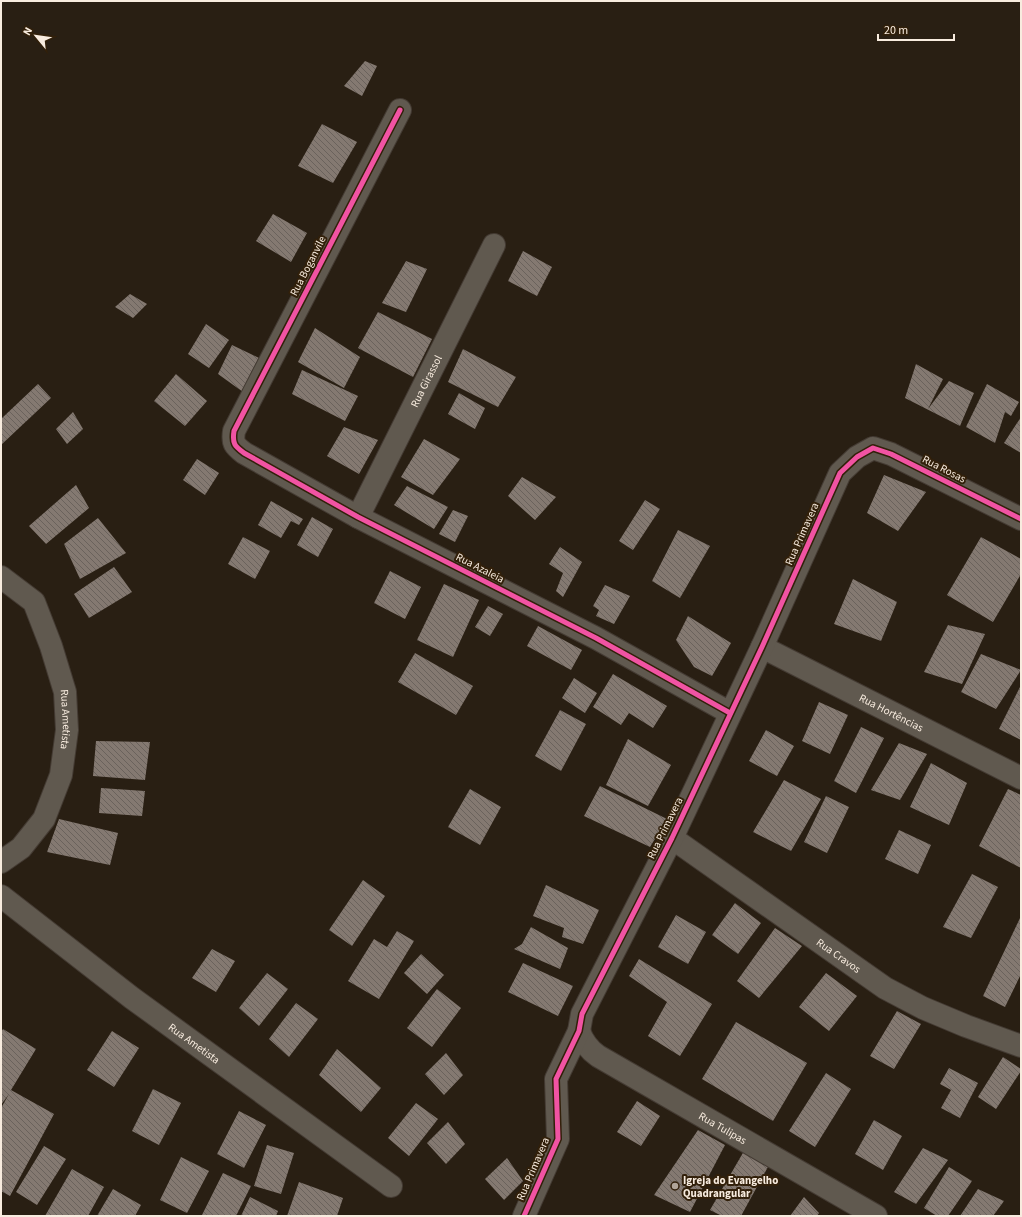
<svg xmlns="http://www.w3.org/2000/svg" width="1022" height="1217" font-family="'Source Sans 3',sans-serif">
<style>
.building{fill:url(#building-back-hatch)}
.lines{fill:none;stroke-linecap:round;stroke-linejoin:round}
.street-casing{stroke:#443b33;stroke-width:24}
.street{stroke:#60594f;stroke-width:22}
.cycleway-casing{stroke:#32200a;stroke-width:8}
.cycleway{stroke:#f153a3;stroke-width:5}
.poi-dot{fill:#b0a498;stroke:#32200a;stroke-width:1.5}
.labels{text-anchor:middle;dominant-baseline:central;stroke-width:4;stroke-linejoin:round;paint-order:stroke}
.street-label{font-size:11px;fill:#f8ecdf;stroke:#32200a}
.poi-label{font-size:11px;font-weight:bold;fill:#f8ecdf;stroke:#32200a;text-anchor:start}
</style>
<defs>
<pattern id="building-back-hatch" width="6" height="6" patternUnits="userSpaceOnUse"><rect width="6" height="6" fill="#847971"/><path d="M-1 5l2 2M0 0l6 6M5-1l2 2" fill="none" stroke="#6a625c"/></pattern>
</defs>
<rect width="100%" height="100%" fill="#291f13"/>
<g class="building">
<polygon points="365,61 377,66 362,96 344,86"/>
<polygon points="322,124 357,142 333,183 298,166"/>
<polygon points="273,214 307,233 291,262 256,241"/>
<polygon points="523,251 552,267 537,296 508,281"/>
<polygon points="406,261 427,269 406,312 382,303"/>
<polygon points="130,294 147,304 133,318 115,307"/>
<polygon points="378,312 432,339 413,377 358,348"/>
<polygon points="206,324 229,340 209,368 188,354"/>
<polygon points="315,328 360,357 344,388 298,362"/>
<polygon points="232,345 259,358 243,392 218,374"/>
<polygon points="463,349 516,377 498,407 448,382"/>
<polygon points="916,364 943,379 928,409 949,381 974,393 960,426 905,398"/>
<polygon points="302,370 358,396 345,421 292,394"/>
<polygon points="176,374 207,401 185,426 154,401"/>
<polygon points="38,384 51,398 1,445 1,419"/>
<polygon points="987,384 1019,402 1011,416 1005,412 995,443 966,427"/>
<polygon points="459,393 485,408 475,429 448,414"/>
<polygon points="73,412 83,429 67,444 56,429"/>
<polygon points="1021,417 1021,453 1004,443"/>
<polygon points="344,427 378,440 359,474 327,456"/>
<polygon points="424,439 460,459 433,495 401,477"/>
<polygon points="197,459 219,473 205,495 183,480"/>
<polygon points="884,475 926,492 898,531 867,513"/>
<polygon points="522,477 556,497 535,520 508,496"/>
<polygon points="76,485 89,508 46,544 29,526"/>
<polygon points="407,486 448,507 434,529 394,505"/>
<polygon points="645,500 660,509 633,550 619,541"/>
<polygon points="271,501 303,519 299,525 291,521 281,538 258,525"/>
<polygon points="453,510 468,516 455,542 439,534"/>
<polygon points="312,517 333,529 318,557 297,545"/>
<polygon points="98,518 126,553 80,579 64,544"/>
<polygon points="678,530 710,546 680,598 652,581"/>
<polygon points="243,537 270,551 255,579 228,564"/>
<polygon points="981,537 1021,559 1021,574 993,622 947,595"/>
<polygon points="560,547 582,562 563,597 556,591 563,573 549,564"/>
<polygon points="114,567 132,592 89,618 74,594"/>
<polygon points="390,571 421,587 405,619 374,603"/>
<polygon points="853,579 897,602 881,641 834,624"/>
<polygon points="444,584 479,600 453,657 417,640"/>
<polygon points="605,585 630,596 614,624 596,616 599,610 593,606"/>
<polygon points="488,606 503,614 490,636 475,627"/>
<polygon points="688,616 731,643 712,676 694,667 676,640"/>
<polygon points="948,625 985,634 962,684 924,672"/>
<polygon points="538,626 582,650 571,670 527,646"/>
<polygon points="415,653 473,686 456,715 398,682"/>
<polygon points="981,654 1021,670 996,709 961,692"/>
<polygon points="613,674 667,706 653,728 629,713 621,725 593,707"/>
<polygon points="574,678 597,693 585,713 562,698"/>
<polygon points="1021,685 1021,740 999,729"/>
<polygon points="819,702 848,715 830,754 802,741"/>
<polygon points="560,710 586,724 561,771 535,756"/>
<polygon points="861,727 884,738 856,793 834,781"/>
<polygon points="766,730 794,746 777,776 749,761"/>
<polygon points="628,739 671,765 648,806 606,785"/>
<polygon points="96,741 150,742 145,780 93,776"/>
<polygon points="899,743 927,754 900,800 871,790"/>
<polygon points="931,763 967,783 949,825 910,807"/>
<polygon points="784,780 821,799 791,851 753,832"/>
<polygon points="600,786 667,819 650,847 584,816"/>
<polygon points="101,788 145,791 142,816 99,813"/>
<polygon points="470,789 501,807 480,845 448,827"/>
<polygon points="1008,789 1021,795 1021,868 979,846"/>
<polygon points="826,796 849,807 827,853 804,842"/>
<polygon points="59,819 118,833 110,865 47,852"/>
<polygon points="899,830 931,845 918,874 885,859"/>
<polygon points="972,874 998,887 971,938 943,927"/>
<polygon points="363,880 385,896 352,946 329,930"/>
<polygon points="546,885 599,910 583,944 562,937 564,928 533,916"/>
<polygon points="735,903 761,923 738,954 712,935"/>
<polygon points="676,915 706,932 688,964 658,947"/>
<polygon points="1021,916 1021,974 1005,1007 983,996"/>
<polygon points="531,927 568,948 560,969 514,949 522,944"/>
<polygon points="775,928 802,946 759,998 737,981"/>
<polygon points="397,931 414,941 379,999 348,981 374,939 387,947"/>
<polygon points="212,949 235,961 216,992 192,978"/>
<polygon points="421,954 444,975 427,994 404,973"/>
<polygon points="639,959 712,1004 680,1056 648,1036 667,1002 629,976"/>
<polygon points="523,963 573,986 558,1016 508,992"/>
<polygon points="267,973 288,989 259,1026 239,1008"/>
<polygon points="826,973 857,996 829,1031 799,1007"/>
<polygon points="437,989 461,1008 432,1047 407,1028"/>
<polygon points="296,1003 318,1019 289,1057 269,1039"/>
<polygon points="897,1011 921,1024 894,1069 870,1056"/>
<polygon points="736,1022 807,1063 773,1121 702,1079"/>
<polygon points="3,1029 36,1049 11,1090 54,1114 10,1196 1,1191 1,1108 9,1094 1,1105 1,1032"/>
<polygon points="112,1031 139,1048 114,1087 87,1070"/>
<polygon points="337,1049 381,1088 361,1112 319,1075"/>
<polygon points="446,1053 463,1075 444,1095 425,1074"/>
<polygon points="1003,1057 1021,1069 1021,1071 996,1109 978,1097"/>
<polygon points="949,1068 978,1083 960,1118 941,1108 951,1090 940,1084"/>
<polygon points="826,1073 851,1089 815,1147 789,1131"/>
<polygon points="153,1089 181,1103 159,1145 132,1131"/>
<polygon points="637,1101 660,1116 641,1146 617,1132"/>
<polygon points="416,1103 438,1119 409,1156 388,1138"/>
<polygon points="239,1111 266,1125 244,1168 217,1154"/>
<polygon points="874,1120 902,1136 883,1170 855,1154"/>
<polygon points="448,1122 465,1144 446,1164 427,1143"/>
<polygon points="698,1130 725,1145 690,1212 654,1195"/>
<polygon points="267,1145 294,1153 281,1194 254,1186"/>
<polygon points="44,1146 66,1159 37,1205 16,1192"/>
<polygon points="923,1148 948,1160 916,1204 894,1192"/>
<polygon points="744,1151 769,1165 741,1216 722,1216 710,1210"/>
<polygon points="181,1157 209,1171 187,1213 160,1200"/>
<polygon points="507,1158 523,1181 504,1200 485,1179"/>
<polygon points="949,1167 972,1181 948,1216 937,1216 924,1208"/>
<polygon points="72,1169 104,1187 88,1216 45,1216"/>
<polygon points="223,1173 251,1186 236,1216 203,1216 202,1215"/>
<polygon points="299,1182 343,1198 337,1216 287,1216"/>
<polygon points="113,1189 141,1205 135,1216 97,1216"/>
<polygon points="978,1189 1004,1201 993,1216 960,1216"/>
<polygon points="250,1197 278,1211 276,1216 241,1216"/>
<polygon points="804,1197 819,1213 817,1216 790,1216"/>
</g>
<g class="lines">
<g class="street-casing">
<g id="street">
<path d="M 400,110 L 234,431 C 232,444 235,446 244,453 L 358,517 L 596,638 L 730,713"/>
<path id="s1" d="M 358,517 L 494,245"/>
<path id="s2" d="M 1,577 L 34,602 L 51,646 L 65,692 L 67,730 L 61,775 L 44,819 L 21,848 L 1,862"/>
<path id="s3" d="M 762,647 L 1021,778"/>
<path id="s4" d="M 672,838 L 885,988 L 923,1008 L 966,1026 L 1021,1046"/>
<path id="s5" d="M 1,896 L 132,998 L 391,1186"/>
<path id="s6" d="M 579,1031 C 583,1042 588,1049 598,1056 L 876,1216"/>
<polyline points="524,1216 558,1139 556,1079 579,1031 582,1014 672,838 762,647 840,473 857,457 873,448 891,454 1021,519"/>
</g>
</g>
<use href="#street" class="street"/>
<g class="cycleway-casing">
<g id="cycleway">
<path d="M 400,110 L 234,431 C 232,444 235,446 244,453 L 358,517 L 596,638 L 730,713"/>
<polyline points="524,1216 558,1139 556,1079 579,1031 582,1014 672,838 762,647 840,473 857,457 873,448 891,454 1021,519"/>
</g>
</g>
<use href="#cycleway" class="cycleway"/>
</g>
<circle class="poi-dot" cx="675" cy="1186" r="4"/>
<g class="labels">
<g class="street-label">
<text transform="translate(308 266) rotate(-63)">Rua Boganvile</text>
<text stroke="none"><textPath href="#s1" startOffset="152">Rua Girassol</textPath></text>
<text transform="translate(944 469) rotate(27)">Rua Rosas</text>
<text transform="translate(802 534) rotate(-66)">Rua Primavera</text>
<text transform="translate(480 568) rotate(27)">Rua Azaleia</text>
<text stroke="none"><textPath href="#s3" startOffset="145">Rua Hortências</textPath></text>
<text stroke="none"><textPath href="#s2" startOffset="164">Rua Ametista</textPath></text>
<text transform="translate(665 828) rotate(-64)">Rua Primavera</text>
<text stroke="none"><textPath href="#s4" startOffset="204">Rua Cravos</textPath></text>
<text stroke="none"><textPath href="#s5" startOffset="243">Rua Ametista</textPath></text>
<text stroke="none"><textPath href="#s6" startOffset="176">Rua Tulipas</textPath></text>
<text transform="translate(533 1169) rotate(-67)">Rua Primavera</text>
</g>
<g class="poi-label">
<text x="683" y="1180">Igreja do Evangelho<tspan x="683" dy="13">Quadrangular</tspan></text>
</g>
</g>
<rect width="1022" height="1217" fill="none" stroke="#f8ecdf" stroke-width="4"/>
<g transform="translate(36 36) rotate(299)" stroke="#32200a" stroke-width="3" paint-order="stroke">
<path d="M0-3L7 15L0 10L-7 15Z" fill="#f8ecdf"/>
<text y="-6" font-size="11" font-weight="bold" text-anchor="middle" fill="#f8ecdf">N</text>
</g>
<path d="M878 34v6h76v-6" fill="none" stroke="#f8ecdf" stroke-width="2"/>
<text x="884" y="34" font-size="12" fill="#f8ecdf" stroke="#32200a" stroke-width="3" paint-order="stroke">20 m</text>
</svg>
